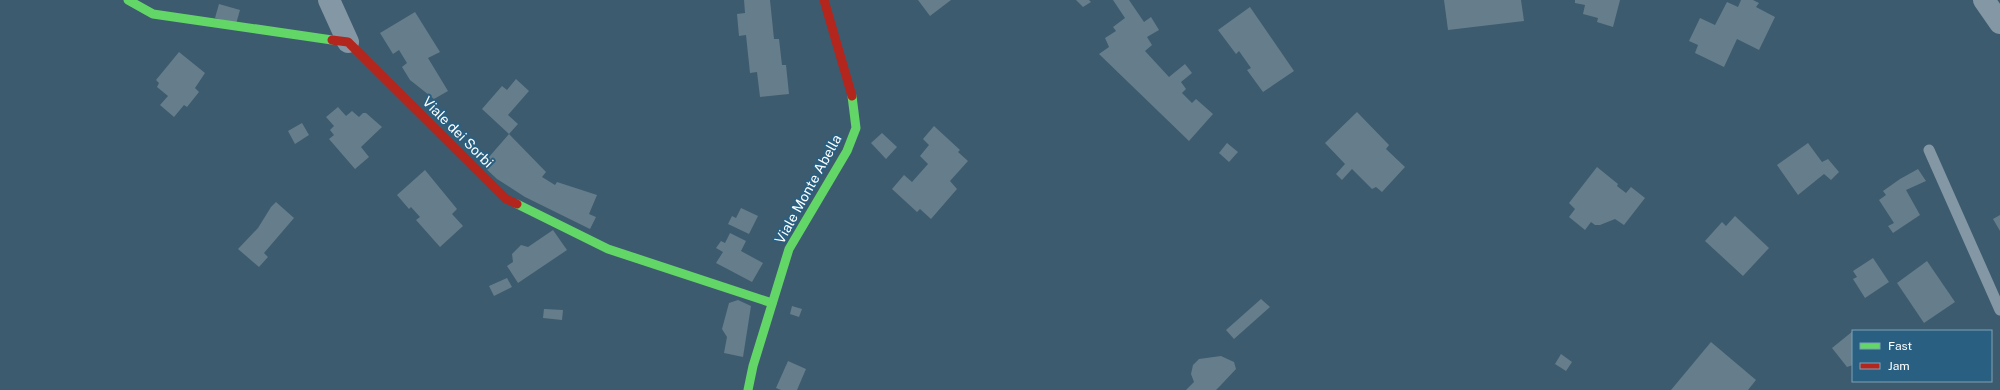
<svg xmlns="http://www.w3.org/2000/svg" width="2000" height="390" font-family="'Public Sans',sans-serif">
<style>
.building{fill:#667d8b}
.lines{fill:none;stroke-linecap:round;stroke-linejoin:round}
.lane{stroke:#8397a4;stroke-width:11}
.street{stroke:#8397a4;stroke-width:22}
.fast{stroke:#63d668;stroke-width:9}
.jam{stroke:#b3261e;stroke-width:9}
.labels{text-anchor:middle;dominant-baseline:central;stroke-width:4;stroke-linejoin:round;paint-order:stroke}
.street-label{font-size:14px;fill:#fff;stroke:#296082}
</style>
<rect width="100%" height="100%" fill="#3d5b6e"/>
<g class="building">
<polygon points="744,0 770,0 774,39 779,39 782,65 786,65 789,94 760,97 757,72 750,73 746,35 739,36 737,14 745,13"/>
<polygon points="918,0 951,0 930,16"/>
<polygon points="1076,0 1089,0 1091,2 1083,7"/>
<polygon points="1113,0 1129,0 1144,22 1151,17 1159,30 1147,37 1152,45 1145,51 1169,77 1185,64 1192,73 1181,82 1186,89 1182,93 1192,103 1196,99 1213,114 1189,141 1099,54 1109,47 1105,38 1116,31 1113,27 1125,18"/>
<polygon points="1444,0 1521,0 1524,21 1448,30"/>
<polygon points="1575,0 1620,0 1613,27 1597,22 1598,18 1583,14 1585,5 1575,3"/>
<polygon points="1741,0 1753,0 1759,3 1756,7 1775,17 1759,50 1737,39 1724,67 1695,53 1698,45 1689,41 1700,18 1715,25 1727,2 1738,7"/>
<polygon points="219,4 240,10 236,24 215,18"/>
<polygon points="1250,7 1294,71 1263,92 1247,70 1251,68 1239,51 1236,54 1218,30"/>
<polygon points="415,12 440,52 428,58 448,91 434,99 410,80 402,67 407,63 399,50 393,54 380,33"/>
<polygon points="179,52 205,73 195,88 199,92 187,107 184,105 174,117 160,105 168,96 157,87 159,83 156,80"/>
<polygon points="516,79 529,91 508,115 518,124 509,134 482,109 502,86 507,90"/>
<polygon points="338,107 346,116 352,111 359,117 363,113 366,113 382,127 361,147 369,157 355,169 329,139 334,135 330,130 334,126 326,117"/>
<polygon points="1357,112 1389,145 1386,149 1405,167 1382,192 1376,187 1372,189 1352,169 1342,180 1336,174 1345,164 1325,143"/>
<polygon points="302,123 309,135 295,144 288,131"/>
<polygon points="934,126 960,150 958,152 968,161 950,181 957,189 931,219 920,209 917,212 892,189 904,175 912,182 928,164 920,156 929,145 923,139"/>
<polygon points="882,133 897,147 886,159 871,143"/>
<polygon points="509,134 546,172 542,177 555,185 557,182 597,195 589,214 596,217 590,229 525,197 497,179 482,165"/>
<polygon points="1227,143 1238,152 1229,162 1219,153"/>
<polygon points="1808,143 1822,162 1828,159 1839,172 1831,180 1824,174 1798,195 1777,165"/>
<polygon points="1597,167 1618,184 1617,186 1626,193 1631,187 1645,198 1624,225 1615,219 1600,225 1595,225 1591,222 1585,230 1569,217 1575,209 1569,203"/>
<polygon points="1918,169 1926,181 1906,190 1920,215 1893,233 1888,226 1894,223 1879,200 1886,195 1883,191 1900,179"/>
<polygon points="425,170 457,209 452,214 463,226 440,247 416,220 420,217 411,207 409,209 397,195"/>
<polygon points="276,202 294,218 264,253 268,257 259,267 238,249 258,228 271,207"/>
<polygon points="741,208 758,216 749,234 728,224 732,216 736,218"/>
<polygon points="2000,215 2000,231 1993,219"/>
<polygon points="1735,216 1769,248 1743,276 1705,241 1722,222 1726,226"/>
<polygon points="553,230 567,250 518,283 507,266 513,262 512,254 521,245 528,247"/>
<polygon points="730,233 746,241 741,251 763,263 752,282 716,263 723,252 716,248 721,241 725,243"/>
<polygon points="1873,258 1889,282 1865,298 1853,279 1857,277 1853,271"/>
<polygon points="1927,261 1955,302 1924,323 1897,283"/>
<polygon points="507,278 512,287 494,296 489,286"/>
<polygon points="1261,299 1270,307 1234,339 1226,330"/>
<polygon points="738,300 751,306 743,357 724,353 727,337 722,329 729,303"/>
<polygon points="792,306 802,309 799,317 790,314"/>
<polygon points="544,309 563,310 562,320 543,318"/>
<polygon points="1853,331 1853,365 1847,367 1832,348"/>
<polygon points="1711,342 1756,380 1748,390 1671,390"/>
<polygon points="1561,354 1572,362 1566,371 1555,364"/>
<polygon points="1221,356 1234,362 1236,369 1220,386 1216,390 1186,390 1194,382 1191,374 1193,365 1199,359"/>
<polygon points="788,361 806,369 797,390 781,390 776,388"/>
</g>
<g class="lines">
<polyline class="lane" points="1929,150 2000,310"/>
<g class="street">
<polyline points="329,0 348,42"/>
<polyline points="1984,0 2000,23"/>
</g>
<g class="fast">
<polyline points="128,0 153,14 332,40"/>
<polyline points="517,204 608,249 772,303"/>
<polyline points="748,390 753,366 789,249 847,151 856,128 852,96"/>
</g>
<g class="jam">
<polyline points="824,0 852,96"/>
<polyline points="332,40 348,42 506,199 517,204"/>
</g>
</g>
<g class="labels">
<g class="street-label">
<text transform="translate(458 132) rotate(45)">Viale dei Sorbi</text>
<text transform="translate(808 189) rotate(-61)">Viale Monte Abella</text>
</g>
</g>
<rect x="1852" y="330" width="140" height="52" fill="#296082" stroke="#7fa0b4"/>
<rect x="1860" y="343" width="20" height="6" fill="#63d668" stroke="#7fa0b4"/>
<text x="1888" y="350" font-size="12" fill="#ffffff">Fast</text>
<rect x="1860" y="363" width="20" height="6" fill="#b3261e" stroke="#7fa0b4"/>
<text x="1888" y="370" font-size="12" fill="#ffffff">Jam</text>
</svg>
